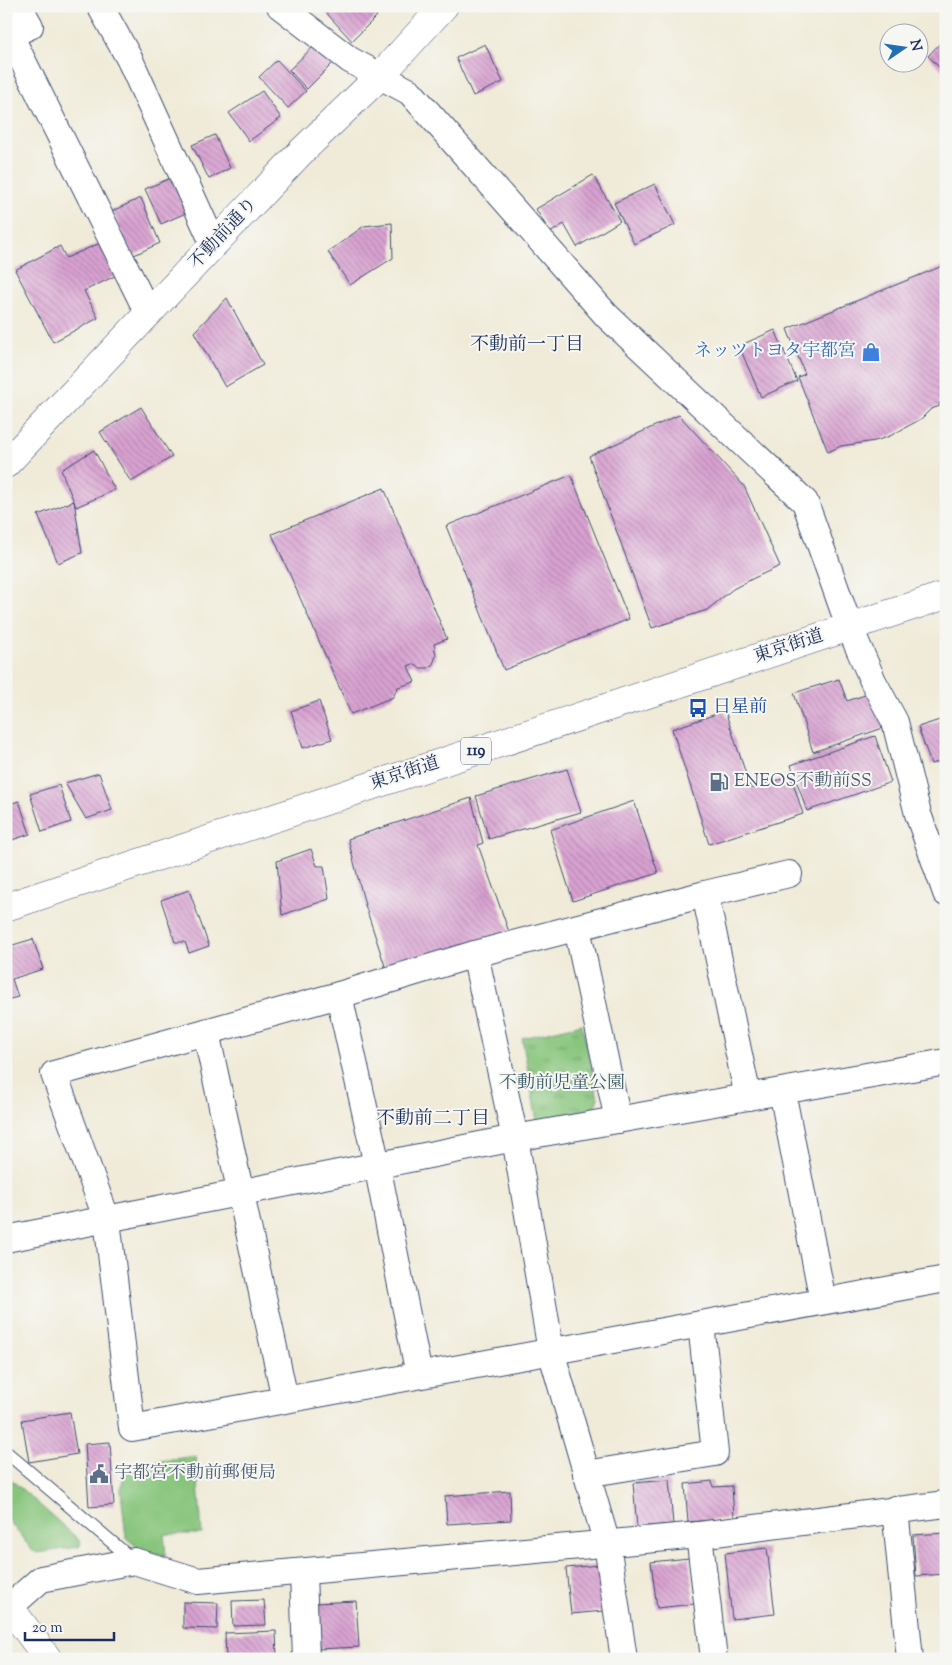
<svg xmlns="http://www.w3.org/2000/svg" width="952" height="1665" font-family="'Sorts Mill Goudy','Noto Serif JP',serif">
<style>
.park{fill:url(#park-tufts);stroke:#517a6c}
.garden{fill:#87c57b;stroke:#517a6c}
.building{fill:url(#building-back-hatch)}
.lines{fill:none;stroke-linecap:round;stroke-linejoin:round}
.service-casing{stroke:#3b4b70;stroke-width:14}
.minor-casing{stroke:#3b4b70;stroke-width:28}
.tertiary-casing{stroke:#3b4b70;stroke-width:29}
.trunk-casing{stroke:#3b4b70;stroke-width:29}
.service{stroke:#fff;stroke-width:12}
.minor{stroke:#fff;stroke-width:26}
.tertiary{stroke:#fff;stroke-width:28}
.trunk{stroke:#fff;stroke-width:28}
.labels{text-anchor:middle;dominant-baseline:central;stroke-width:4;stroke-linejoin:round;paint-order:stroke}
.shield{fill:#f6f6f2;stroke:#5d6b8a;stroke-width:1}
.shield-label{font-size:16px;font-weight:bold;fill:#1b2f5e}
.street-label{font-size:18px;fill:#1b2f5e;stroke:#f6f6f2}
.shop-label{font-size:18px;fill:#366cbe;stroke:#f6f6f2;text-anchor:end}
.transit-label{font-size:18px;fill:#164399;stroke:#f6f6f2;text-anchor:start}
.service-label{font-size:18px;fill:#4e5e75;stroke:#f6f6f2;text-anchor:start}
.park-label{font-size:18px;fill:#3b5c67;stroke:#f6f6f2}
.neighbourhood-label{font-size:19px;fill:#1b2f5e;stroke:#f6f6f2}
</style>
<defs>
<pattern id="park-tufts" width="24" height="20" patternUnits="userSpaceOnUse" patternTransform="scale(1.25)"><rect width="24" height="20" fill="#87c57b"/><path d="M3 7l-1-3M5 7V3M7 7l1-3M15 17l-1-3M17 17v-4M19 17l1-3" fill="none" stroke="#6ea068"/></pattern>
<pattern id="building-back-hatch" width="6" height="6" patternUnits="userSpaceOnUse" patternTransform="scale(1.25)"><rect width="6" height="6" fill="#d9a2d1"/><path d="M-1 5l2 2M0 0l6 6M5-1l2 2" fill="none" stroke="#af84ad"/></pattern>
</defs>
<rect width="100%" height="100%" fill="#f6f6f2"/>
<filter id="ink" filterUnits="userSpaceOnUse"><feTurbulence type="fractalNoise" baseFrequency=".02" numOctaves="2"/><feDisplacementMap in="SourceGraphic" scale="10" xChannelSelector="R" yChannelSelector="G"/><feConvolveMatrix kernelMatrix="1 2 1 2 8 2 1 2 1" color-interpolation-filters="sRGB"/></filter>
<filter id="wash" filterUnits="userSpaceOnUse"><feTurbulence type="fractalNoise" baseFrequency=".0096" numOctaves="4" result="noise"/><feDisplacementMap in="SourceGraphic" scale="20" xChannelSelector="R" yChannelSelector="G"/><feGaussianBlur stdDeviation="1.12" result="paint"/><feColorMatrix in="noise" values="0 0 0 0 0 0 0 0 0 0 0 0 0 0 0 0 0 1.4 0 .05"/><feComposite in="paint" operator="in"/></filter>
<g filter="url(#wash)">
<rect width="100%" height="100%" fill="#f0ebd8"/>
<polygon class="park" points="582,1024 598,1098 593,1111 537,1121 522,1038"/>
<g class="garden">
<polygon points="196,1456 202,1534 164,1534 166,1556 140,1549 126,1538 121,1490 125,1466"/>
<polygon points="6,1475 78,1539 81,1544 79,1547 37,1553 32,1550 6,1517"/>
</g>
<g id="blocks">
<g class="building">
<polygon points="320,6 368,6 377,16 352,41"/>
<polygon points="946,37 946,74 928,56"/>
<polygon points="316,44 334,62 307,89 289,70"/>
<polygon points="485,44 503,82 473,96 456,58"/>
<polygon points="277,60 306,91 288,108 259,77"/>
<polygon points="262,91 281,118 249,141 229,113"/>
<polygon points="215,135 230,168 209,179 192,145"/>
<polygon points="593,175 620,221 577,247 564,224 550,233 536,209"/>
<polygon points="173,177 188,212 161,224 145,189"/>
<polygon points="655,184 675,225 634,244 614,203"/>
<polygon points="141,198 160,243 132,256 112,211"/>
<polygon points="392,223 393,258 350,285 328,252 364,226"/>
<polygon points="100,243 117,275 84,291 98,318 53,342 15,270 60,246 66,258"/>
<polygon points="946,262 946,400 939,403 940,406 931,409 921,419 890,436 875,441 841,446 828,452 798,377 805,374 787,329 940,267"/>
<polygon points="227,298 263,365 225,387 194,332"/>
<polygon points="775,330 797,381 761,397 739,346"/>
<polygon points="141,407 172,457 131,482 100,432"/>
<polygon points="679,415 744,486 780,566 754,578 733,589 707,610 652,628 589,456"/>
<polygon points="94,450 115,490 76,507 61,470"/>
<polygon points="571,475 629,619 504,670 446,526"/>
<polygon points="384,488 447,639 434,644 436,656 433,664 429,668 420,668 413,664 408,666 415,682 398,687 393,697 351,714 272,534"/>
<polygon points="74,501 82,553 58,563 38,515"/>
<polygon points="839,679 847,701 868,694 886,727 813,752 794,693"/>
<polygon points="319,701 332,739 303,748 291,711"/>
<polygon points="725,711 751,789 791,776 803,814 709,844 672,729"/>
<polygon points="946,718 946,760 931,764 918,727"/>
<polygon points="875,736 891,782 807,811 791,765"/>
<polygon points="567,769 581,812 489,839 476,796"/>
<polygon points="99,773 112,810 86,819 65,783"/>
<polygon points="59,785 71,822 42,832 30,794"/>
<polygon points="471,798 483,843 478,845 509,932 386,969 365,905 348,839"/>
<polygon points="19,801 30,834 6,842 6,805"/>
<polygon points="634,801 658,873 573,901 550,830"/>
<polygon points="311,849 317,866 324,866 329,899 282,915 277,861"/>
<polygon points="189,890 209,946 189,953 185,942 175,942 161,900"/>
<polygon points="33,939 43,969 12,979 18,997 6,1000 6,947"/>
<polygon points="70,1412 77,1454 29,1462 22,1420"/>
<polygon points="110,1442 114,1505 89,1507 85,1444"/>
<polygon points="669,1480 673,1524 637,1527 633,1483"/>
<polygon points="712,1481 713,1487 732,1486 734,1518 688,1522 685,1484"/>
<polygon points="510,1491 511,1520 447,1524 445,1496"/>
<polygon points="946,1533 946,1574 916,1576 913,1535"/>
<polygon points="767,1548 775,1614 732,1619 725,1553"/>
<polygon points="689,1558 694,1604 657,1608 651,1562"/>
<polygon points="600,1565 604,1611 571,1614 566,1568"/>
<polygon points="264,1600 266,1625 233,1626 232,1601"/>
<polygon points="356,1601 359,1647 319,1649 316,1603"/>
<polygon points="183,1602 218,1603 217,1629 183,1628"/>
<polygon points="276,1631 277,1659 226,1659 225,1633"/>
</g>
</g>
</g>
<g filter="url(#ink)">
<use href="#blocks" fill-opacity="0" stroke="#3b4b70" stroke-width="1"/>
<g class="lines">
<g class="service-casing">
<polyline id="service" points="6,1452 134,1561"/>
</g>
<g class="minor-casing">
<g id="minor">
<polyline points="19,6 30,26 10,35 148,313"/>
<polyline points="100,6 130,60 214,245"/>
<polyline points="280,6 350,60 410,92 607,316 805,502 849,626 873,681 895,722 918,814 946,893"/>
<polyline points="577,928 618,1120"/>
<polyline points="475,954 515,1138 551,1351 607,1544 624,1659"/>
<polyline points="339,995 377,1165 419,1375"/>
<polyline points="206,1032 285,1399"/>
<polyline points="782,1091 823,1301"/>
<polyline points="748,1097 705,894 789,874"/>
<polyline points="6,1239 515,1138 946,1062"/>
<polyline points="701,1324 132,1428 107,1220 54,1074 339,995 475,954 705,894"/>
<polyline points="586,1474 715,1453 701,1324 946,1279"/>
<polyline points="895,1509 910,1659"/>
<polyline points="699,1535 714,1659"/>
<polyline points="303,1572 306,1659"/>
<polyline points="6,1610 41,1579 134,1561 198,1581 699,1535 946,1504"/>
</g>
</g>
<g class="tertiary-casing">
<g id="tertiary">
<polyline points="6,464 301,152 380,76 444,6"/>
<polyline points="6,1602 48,1659"/>
</g>
</g>
<g class="trunk-casing">
<polyline id="trunk" points="6,907 946,595"/>
</g>
<use href="#service" class="service"/>
<use href="#minor" class="minor"/>
<use href="#tertiary" class="tertiary"/>
<use href="#trunk" class="trunk"/>
</g>
</g>
<defs>
<g id="shop-bare" transform="scale(1.5)"><path d="M-5-2.5h2.3a2.7 3.5 0 0 1 5.4 0H5L5.5 6h-11ZM-1.5-2.5h3a1.5 2.3 0 0 0-3 0Z" fill="#3f7fe0" stroke="#f6f6f2" stroke-width="2.5" paint-order="stroke"/></g>
<g id="bus-bare" transform="scale(1.5)"><path d="M-5-6H5V4H4V6H2V4H-2V6H-4V4H-5ZM-3.5-4V0h7V-4ZM-3.5 1.2v1.5H-2V1.2ZM2 1.2v1.5H3.5V1.2Z" fill="#1a4fb4" stroke="#f6f6f2" stroke-width="2.5" paint-order="stroke"/></g>
<g id="fuel-bare" transform="scale(1.5)"><path d="M-5.5-6h7V0h2V4h1.3V-2.5L3-4.5l.8-.8L6-3V5H2.5V1h-1V6h-7ZM-4.2-4.7v3.2H.2V-4.7Z" fill="#5c6f8a" stroke="#f6f6f2" stroke-width="2.5" paint-order="stroke"/></g>
<g id="civic-bare" transform="scale(1.5)"><path d="M-.6-6.5H3V-4.5H.6V-3L4-1V1h2V6H-6V1h2V-1L-.6-3ZM-1.2 2.5V6h2.4V2.5Z" fill="#5c6f8a" stroke="#f6f6f2" stroke-width="2.5" paint-order="stroke"/></g>
</defs>
<g fill-rule="evenodd">
<use href="#shop-bare" x="871" y="352"/>
<use href="#bus-bare" x="698" y="708"/>
<use href="#fuel-bare" x="719" y="782"/>
<use href="#civic-bare" x="99" y="1474"/>
</g>
<g class="labels">
<rect class="shield" x="461" y="737.5" width="30" height="27" rx="4"/>
<g class="shield-label">
<text x="476" y="751">119</text>
</g>
<g class="street-label">
<text transform="translate(224 234) rotate(-47)">不動前通り</text>
<text transform="translate(789 647) rotate(-18)">東京街道</text>
<text transform="translate(405 774) rotate(-18)">東京街道</text>
</g>
<g class="shop-label">
<text x="856" y="352">ネッツトヨタ宇都宮</text>
</g>
<g class="transit-label">
<text x="713" y="708">日星前</text>
</g>
<g class="service-label">
<text x="734" y="782">ENEOS不動前SS</text>
<text x="114" y="1474">宇都宮不動前郵便局</text>
</g>
<g class="park-label">
<text x="562" y="1084">不動前児童公園</text>
</g>
<g class="neighbourhood-label">
<text x="527" y="345">不動前一丁目</text>
<text x="433" y="1119">不動前二丁目</text>
</g>
</g>
<rect width="952" height="1665" fill="none" stroke="#f6f6f2" stroke-width="25"/>
<g transform="translate(904 48) rotate(77)"><circle r="24" fill="#f6f6f2" stroke="#9ea6b7"/>
<path d="M0-4L9 19L0 12L-9 19Z" fill="#1f6fb2"/>
<text y="-8" font-size="14" font-weight="bold" text-anchor="middle" fill="#1b2f5e">N</text>
</g>
<path d="M25 1632v8h89v-8" fill="none" stroke="#1b2f5e" stroke-width="2.5"/>
<text x="32" y="1632" font-size="15" fill="#1b2f5e" stroke="#f6f6f2" stroke-width="4" paint-order="stroke">20 m</text>
</svg>
